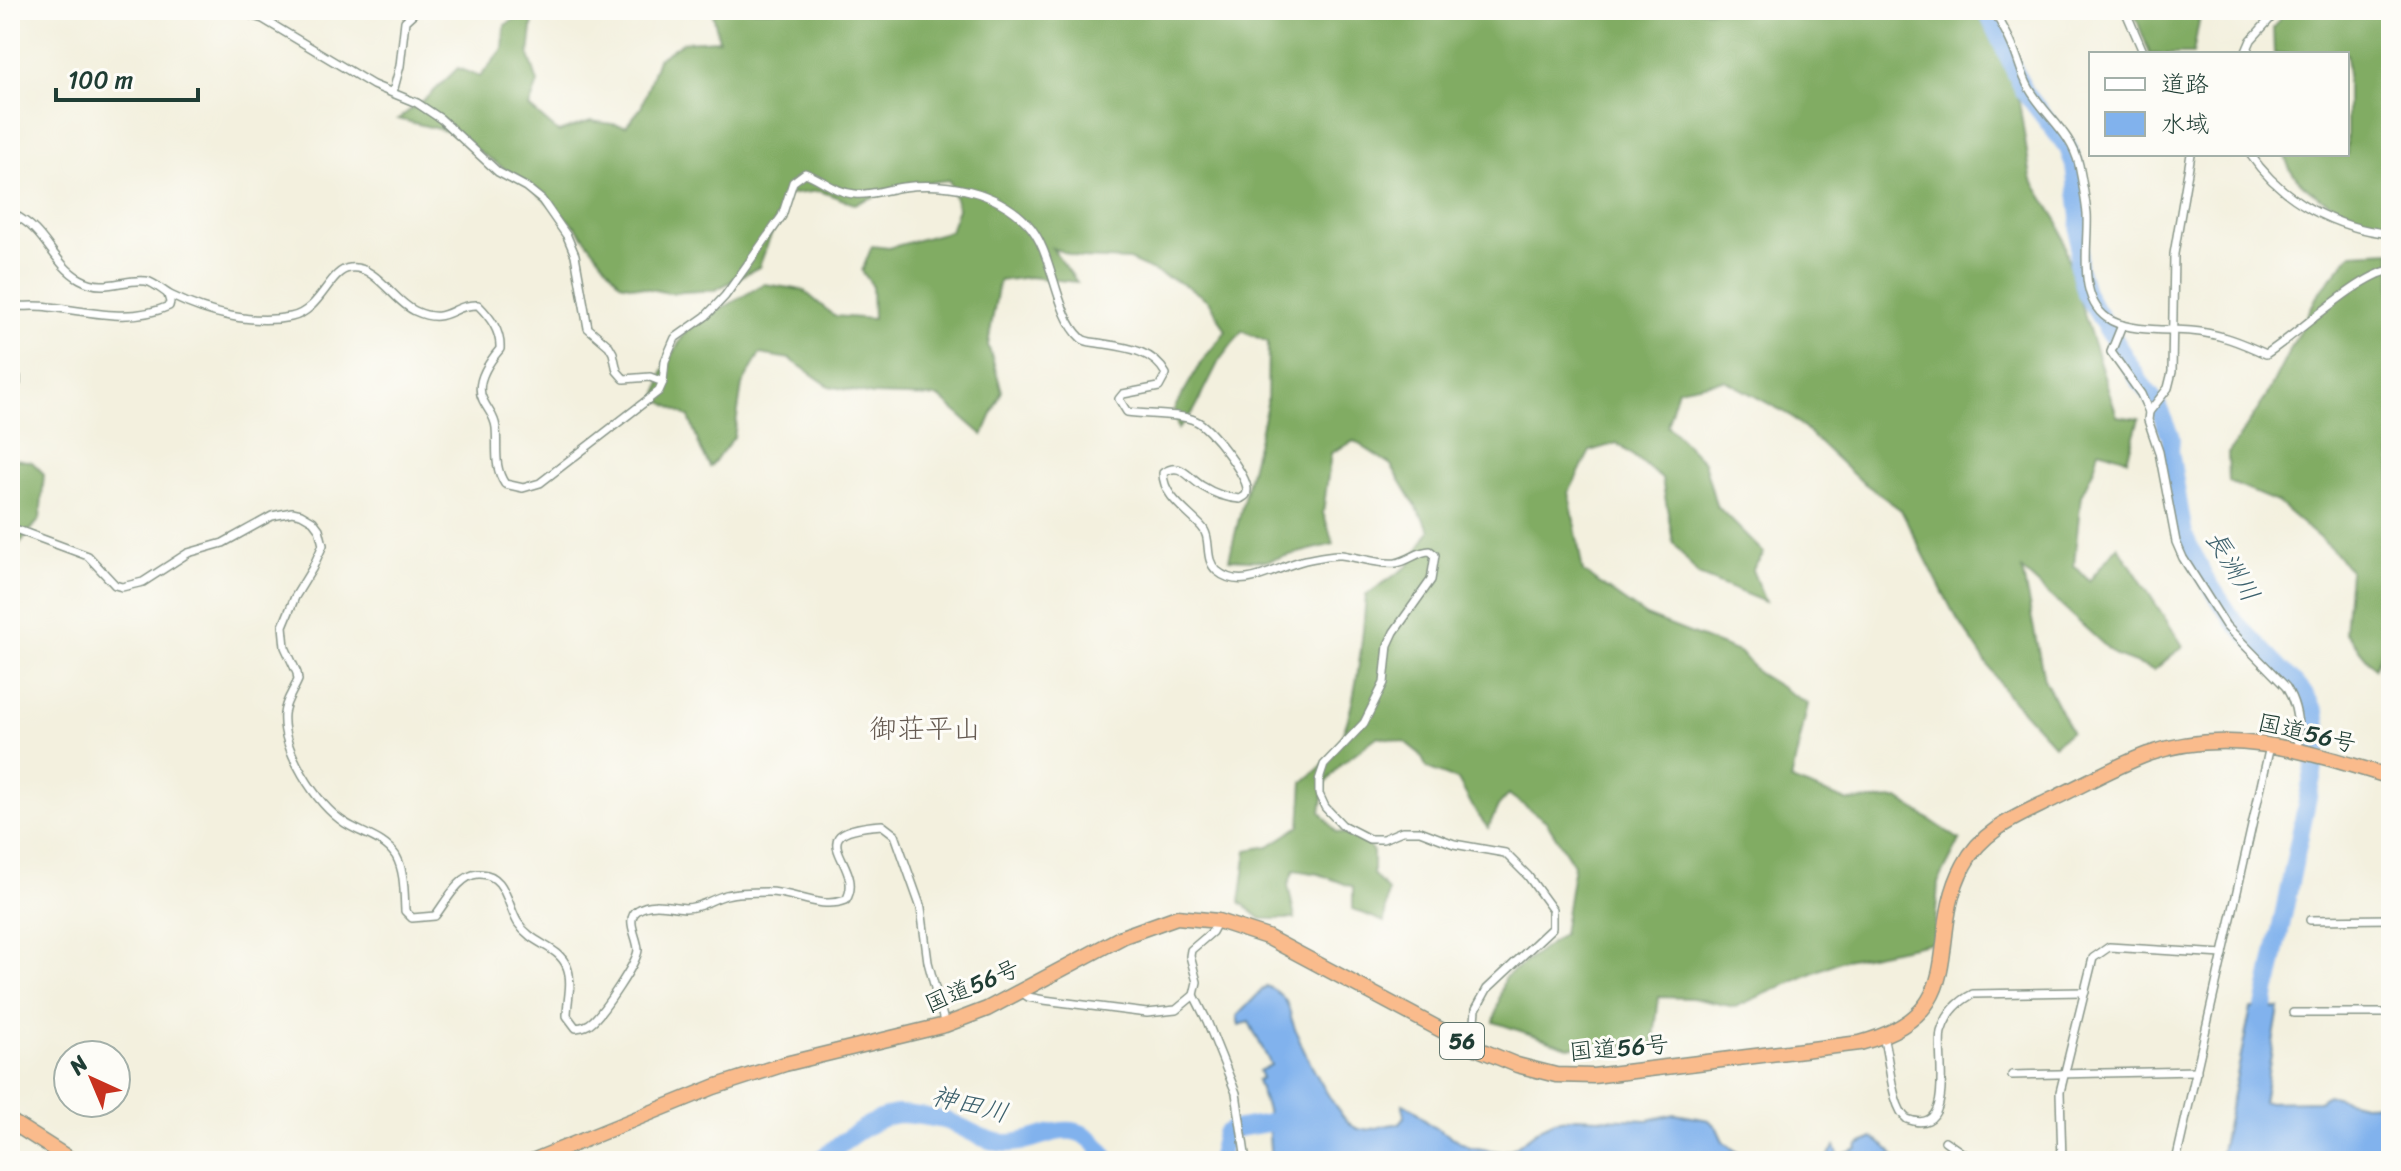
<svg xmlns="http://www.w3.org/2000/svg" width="2401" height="1171" font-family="Sriracha,'Klee One',sans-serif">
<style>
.forest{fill:#81ac64;stroke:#50744c;stroke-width:2}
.water{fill:#81b2ed;stroke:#507890;stroke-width:2}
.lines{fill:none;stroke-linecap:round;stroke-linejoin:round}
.river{stroke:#81b2ed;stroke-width:18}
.street-casing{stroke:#899689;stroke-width:10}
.highway-casing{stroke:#899689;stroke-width:17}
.street{stroke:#fff;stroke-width:7}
.highway{stroke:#fabb8c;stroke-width:14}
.labels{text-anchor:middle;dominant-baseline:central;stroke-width:6;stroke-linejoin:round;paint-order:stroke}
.shield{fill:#fdfcf7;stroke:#62766e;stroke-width:2}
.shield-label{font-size:22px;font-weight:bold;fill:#1f3d34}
.street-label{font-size:24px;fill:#1f3d34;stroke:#fdfcf7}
.water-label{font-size:26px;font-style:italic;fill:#3c606c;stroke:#fdfcf7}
.quarter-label{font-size:28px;fill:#665b52;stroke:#fdfcf7}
</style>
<rect width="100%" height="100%" fill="#fdfcf7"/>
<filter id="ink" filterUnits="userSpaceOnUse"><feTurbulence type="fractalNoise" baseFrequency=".0125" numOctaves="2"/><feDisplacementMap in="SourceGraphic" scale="16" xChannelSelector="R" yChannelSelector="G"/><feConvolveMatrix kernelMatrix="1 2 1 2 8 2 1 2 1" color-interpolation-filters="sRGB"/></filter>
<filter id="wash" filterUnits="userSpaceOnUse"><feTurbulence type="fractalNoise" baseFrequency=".006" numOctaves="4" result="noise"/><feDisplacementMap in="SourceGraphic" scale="32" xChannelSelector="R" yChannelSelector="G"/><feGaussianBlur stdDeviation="1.8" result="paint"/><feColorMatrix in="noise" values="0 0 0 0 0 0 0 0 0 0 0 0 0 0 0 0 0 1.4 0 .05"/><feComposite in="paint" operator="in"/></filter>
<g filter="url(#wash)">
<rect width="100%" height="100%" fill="#f3f0de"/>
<g class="forest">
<path d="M 530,10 L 534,10 L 529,55 L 538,83 L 529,107 L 558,132 L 591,121 L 626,126 L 641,108 L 658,59 L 683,42 L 719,40 L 713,14 L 715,10 L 1977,10 L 2018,95 L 2031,178 L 2059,223 L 2075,286 L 2117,416 L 2139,419 L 2127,459 L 2099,450 L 2094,469 L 2081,495 L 2074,565 L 2089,581 L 2118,546 L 2183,646 L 2154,670 L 2116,656 L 2022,570 L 2044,679 L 2071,731 L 2054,745 L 2006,693 L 1952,610 L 1901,510 L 1857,478 L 1790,415 L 1725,380 L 1678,389 L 1667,425 L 1704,462 L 1716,505 L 1764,553 L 1752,570 L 1765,602 L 1698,575 L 1673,542 L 1662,479 L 1617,443 L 1590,451 L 1569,492 L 1583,572 L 1646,616 L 1741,653 L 1758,673 L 1808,704 L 1791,780 L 1847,801 L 1899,799 L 1960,840 L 1938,883 L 1934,942 L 1840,961 L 1735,1007 L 1692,998 L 1659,997 L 1653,1045 L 1568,1047 L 1494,1022 L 1504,978 L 1563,934 L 1574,865 L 1546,821 L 1508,794 L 1498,806 L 1488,828 L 1475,811 L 1458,780 L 1427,768 L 1420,754 L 1405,742 L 1378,736 L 1341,764 L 1325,784 L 1321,812 L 1336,832 L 1364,838 L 1373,852 L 1373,874 L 1388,891 L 1384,922 L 1353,909 L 1353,887 L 1319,874 L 1294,870 L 1288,885 L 1295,919 L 1261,919 L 1240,902 L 1247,850 L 1269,846 L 1300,826 L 1303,782 C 1312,774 1323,766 1330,757 C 1356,727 1363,634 1366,595 L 1408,566 L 1430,530 L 1391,465 L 1354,441 L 1331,453 L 1323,513 L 1334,544 L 1266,561 L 1229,559 L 1267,404 L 1268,342 L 1242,331 L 1219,361 L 1195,409 L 1178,429 L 1174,409 L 1202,361 L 1226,331 L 1210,302 L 1187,286 L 1129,260 L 1080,258 L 1052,248 L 1077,282 L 1029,277 L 999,281 L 988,345 L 1002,391 L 983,435 L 939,397 L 873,395 L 829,386 L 790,359 L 760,354 L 742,385 L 734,437 L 710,467 L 701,450 L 689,417 L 657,399 L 663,371 L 687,329 L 764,284 L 803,290 L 834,316 L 873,319 L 872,285 L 862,271 L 872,246 L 889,248 L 950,231 L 958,208 L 949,180 L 905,185 L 854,204 L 820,191 L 786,195 L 759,267 L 715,290 L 669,293 L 620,283 L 576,227 L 527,184 L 450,132 L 398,119 L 430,95 L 458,68 L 480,77 L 503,49 L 505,25 Z"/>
<polygon points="2133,10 2201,10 2193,54 2150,54"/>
<path d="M 2286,10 L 2391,10 L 2391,228 C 2358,217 2290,193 2285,154 L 2347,154 L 2347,54 L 2274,54 L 2273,28 Z"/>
<polygon points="2391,251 2391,626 2375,668 2345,632 2350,571 2331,548 2277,502 2229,482 2228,454 2265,399 2318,294 2352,253"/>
<polygon points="10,458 32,462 44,474 40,519 10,555"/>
</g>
<g class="water">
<path d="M 1266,986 C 1273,989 1280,993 1285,1000 C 1290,1007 1290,1016 1293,1023 C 1300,1046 1336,1118 1356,1128 C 1367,1134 1385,1123 1398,1124 L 1404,1117 L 1403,1104 L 1413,1108 L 1429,1124 L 1470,1147 L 1502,1152 L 1514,1148 L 1542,1127 L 1555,1121 L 1576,1117 L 1648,1120 L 1675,1114 L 1709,1120 L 1717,1128 L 1723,1141 L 1748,1161 L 1271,1161 L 1267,1110 L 1257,1080 L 1262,1078 L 1259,1071 L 1271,1065 L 1249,1022 L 1239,1025 L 1237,1016 Z"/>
<polygon points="2251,1008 2279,1008 2263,1102 2319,1101 2327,1095 2367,1105 2381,1104 2389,1107 2391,1161 2219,1161"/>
<polygon points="1873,1138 1890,1150 1898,1161 1824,1161 1835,1146 1839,1156 1857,1149 1858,1145"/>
</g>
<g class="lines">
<g class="river">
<polyline points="1986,10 2024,91 2068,148 2074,165 2080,217 2078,266 2085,293 2140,382 2156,402 2171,438 2170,451 2184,535 2204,576 2234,621 2302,691 2316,712 2319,734 2314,768 2259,1031"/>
<path d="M 818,1161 C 838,1146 873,1116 898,1114 C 909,1114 936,1118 947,1121 C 966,1127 983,1142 1005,1143 C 1029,1145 1054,1126 1077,1132 C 1092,1136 1100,1149 1108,1161"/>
<polyline points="1219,1161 1225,1134 1233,1129 1280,1121"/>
</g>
</g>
</g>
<g filter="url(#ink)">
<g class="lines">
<g class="street-casing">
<g id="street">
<polyline points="233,10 263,19 373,85 417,103 441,119 498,172 526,187 542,200 567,236 575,255 588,328 609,346 613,353 617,371 624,379 650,377 663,382"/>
<path d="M 1994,10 C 1999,21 2006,31 2011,43 C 2018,57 2021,74 2029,88 C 2044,115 2072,133 2079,165 C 2082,180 2085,197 2087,213 C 2089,245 2075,302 2112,321 C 2134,332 2167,329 2191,331 C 2218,333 2242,343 2266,354 C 2299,333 2358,276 2391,270"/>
<polyline points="2125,10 2144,54"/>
<polyline points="2245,54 2251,40 2278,10"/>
<polyline points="393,92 400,66 405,21 417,10"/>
<path d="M 2250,154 C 2282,201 2335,228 2391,234"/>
<path d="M 10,212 C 19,217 28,222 35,230 C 50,245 60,268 80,279 C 105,293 123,278 146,281 C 156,283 163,292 172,296 C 207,313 252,325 291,317 C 321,311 329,270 350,268 C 376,265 393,301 415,311 C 448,326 451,304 478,305 C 490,317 501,331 500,349 C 489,362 474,383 483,400 C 488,411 495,416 496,428 C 498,449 493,466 505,484 L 523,488 L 540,483 L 659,391 L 663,382 L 665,361 L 675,338 L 706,316 L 725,296 L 782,216 L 793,182 L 805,173 C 822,179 836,193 855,194 C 870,196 887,189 903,187 C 946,182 995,190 1027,223 C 1054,251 1054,313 1081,338 C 1085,342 1091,342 1098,343 C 1123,347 1153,349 1166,374 L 1159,387 L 1123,394 L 1119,399 L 1127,412 C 1147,415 1179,413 1196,421 C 1209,426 1248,476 1247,490 C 1247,496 1245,496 1240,499 C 1227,498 1213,493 1202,486 C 1187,477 1181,461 1163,473 C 1163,496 1186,510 1201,526 C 1213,538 1203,559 1217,571 C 1243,593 1277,566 1305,560 C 1316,558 1330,554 1341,555 C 1359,557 1378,565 1396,563 C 1409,561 1418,551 1430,551 L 1435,555 L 1431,580 L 1394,632 L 1388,645 L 1384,683 L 1364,723 L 1324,765 L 1319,780 L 1319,794 L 1325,807 L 1342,825 L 1369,839 L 1383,839 L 1402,831 L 1420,831 L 1454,844 L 1505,853 L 1528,876 L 1552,909 L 1552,928 L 1487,989 L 1476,1009 L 1473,1047"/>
<path d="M 10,306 C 23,307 36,305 49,307 C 89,311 129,324 169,306 L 170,302 L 168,295"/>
<path d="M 2122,325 L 2111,352 L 2141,394 L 2149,412 L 2148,420 L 2159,452 L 2176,542 L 2183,558 L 2226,626 L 2286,687 C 2298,706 2300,726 2297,749"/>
<polyline points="10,370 17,377 17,383 10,393"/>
<polyline points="2149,412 2168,388 2172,372 2174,254 2191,154"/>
<path d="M 10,527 L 88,556 L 115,585 L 122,587 L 143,582 L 188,553 L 223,543 L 272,516 L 292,512 L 301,514 L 313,521 L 319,529 L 323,545 L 312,569 L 295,597 L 283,626 L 285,647 L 297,673 L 298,680 C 293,692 285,701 284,714 C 281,749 316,804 345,823 C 362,834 384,838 396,856 C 405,872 404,893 405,911 L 412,918 L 435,916 C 446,902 459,875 478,874 C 506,872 507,906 518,923 C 533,946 558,945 567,967 C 573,982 567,1001 567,1016 L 576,1028 C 583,1027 588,1026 593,1021 C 603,1012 637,963 638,950 C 638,937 624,919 638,910 C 651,901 671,907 685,908 C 701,908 711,899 726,895 C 738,892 756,892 768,892 C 795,892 819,910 846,900 C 868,865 792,831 882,825 L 895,835 L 921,908 L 928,962 L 945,1025"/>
<polyline points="2310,920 2391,919"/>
<polyline points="1021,992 1028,997 1044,1000 1147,1013 1176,1010 1194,995 1197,982 1190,956 1191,950 1212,932 1218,921"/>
<polyline points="1194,995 1207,1021 1236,1093 1246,1161"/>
<polyline points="2293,1013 2391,1013"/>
<path d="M 1883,1037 C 1890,1059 1891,1107 1907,1119 C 1957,1138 1936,1054 1941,1032 C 1946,1015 1957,1002 1973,994 L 2085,992"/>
<polyline points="2012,1075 2197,1071"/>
<polyline points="2386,1087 2391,1055"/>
<polyline points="1945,1141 1965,1155 1981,1161"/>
<polyline points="2062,1161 2060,1092 2093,958 2109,947 2223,954"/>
<polyline points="2176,1161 2270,746"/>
</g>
</g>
<g class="highway-casing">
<g id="highway">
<polyline points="10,1121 73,1161"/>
<path d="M 532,1161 L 714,1087 L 785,1064 L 945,1025 L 987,1009 L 1124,936 L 1177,917 L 1218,921 L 1267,937 L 1473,1047 L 1517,1065 L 1556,1075 L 1593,1076 L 1860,1043 C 1975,1012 1924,939 1964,865 C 1982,829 2021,815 2055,798 C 2086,783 2116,766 2148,754 C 2231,725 2311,753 2391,777"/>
</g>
</g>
<use href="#street" class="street"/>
<use href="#highway" class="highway"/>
</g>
</g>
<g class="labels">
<rect class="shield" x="1440" y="1023" width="44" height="36" rx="6"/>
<g class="shield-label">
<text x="1462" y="1041">56</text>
</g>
<g class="street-label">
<text transform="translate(2307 733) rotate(13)">国道56号</text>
<text transform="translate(972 986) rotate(-23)">国道56号</text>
<text transform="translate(1619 1048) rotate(-5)">国道56号</text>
</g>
<g class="water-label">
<text transform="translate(2233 566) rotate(59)">長洲川</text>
<text transform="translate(970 1104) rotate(14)">神田川</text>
</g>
<g class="quarter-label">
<text x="925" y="728">御荘平山</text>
</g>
</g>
<rect width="2401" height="1171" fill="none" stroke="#fdfcf7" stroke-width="40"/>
<rect x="2089" y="52" width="260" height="104" fill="#fdfcf7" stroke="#a4b0a9" stroke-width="2"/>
<rect x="2105" y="78" width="40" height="12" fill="#ffffff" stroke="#a4b0a9" stroke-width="2"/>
<text x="2161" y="92" font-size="24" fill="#1f3d34">道路</text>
<rect x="2105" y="112" width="40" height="24" fill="#81b2ed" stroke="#a4b0a9" stroke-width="2"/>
<text x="2161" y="132" font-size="24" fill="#1f3d34">水域</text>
<g transform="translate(92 1079) rotate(316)"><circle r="38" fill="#fdfcf7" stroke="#a4b0a9" stroke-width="2"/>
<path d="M0-6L14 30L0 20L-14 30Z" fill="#c8321e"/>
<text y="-12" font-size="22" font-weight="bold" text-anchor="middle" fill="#1f3d34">N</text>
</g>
<path d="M56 88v12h142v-12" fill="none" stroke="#1f3d34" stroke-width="4"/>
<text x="68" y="88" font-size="24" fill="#1f3d34" stroke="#fdfcf7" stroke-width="6" paint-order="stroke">100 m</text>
</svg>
